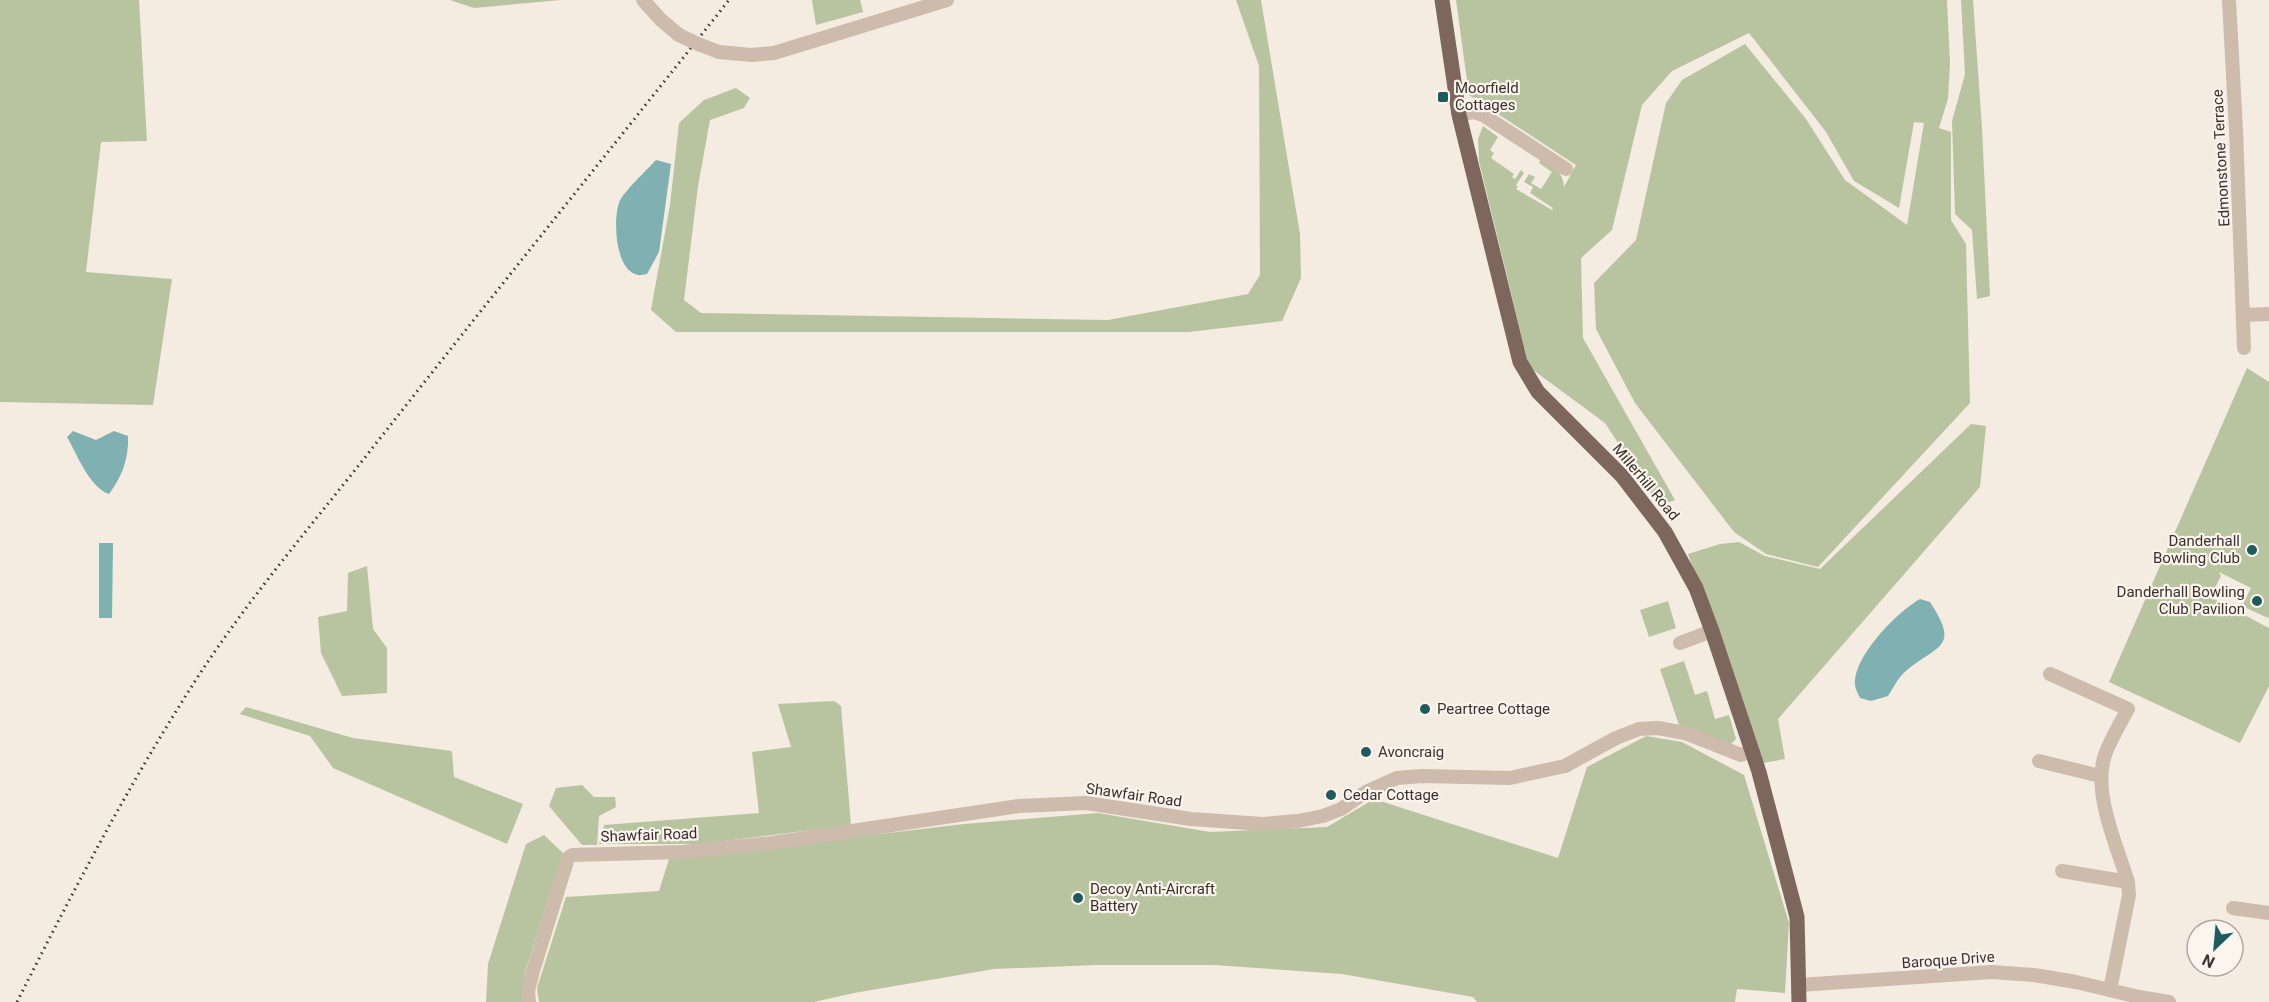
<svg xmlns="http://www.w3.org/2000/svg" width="2269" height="1002" font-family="Roboto,sans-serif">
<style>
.green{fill:#b8c4a0}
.water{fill:#7fb0b2}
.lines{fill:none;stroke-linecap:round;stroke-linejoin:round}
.minor{stroke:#cdbbac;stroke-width:14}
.major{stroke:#7d675c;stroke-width:15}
.rail{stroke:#3b302b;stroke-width:3;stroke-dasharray:1.5 4.5;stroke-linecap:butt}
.minor-bridge{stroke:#cdbbac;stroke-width:14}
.poi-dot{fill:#1f5a5e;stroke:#fbf5ee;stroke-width:2}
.labels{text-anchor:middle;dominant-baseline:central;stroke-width:4.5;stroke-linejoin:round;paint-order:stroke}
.poi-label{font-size:15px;fill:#3b302b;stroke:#fbf5ee;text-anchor:start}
.street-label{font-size:15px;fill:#3b302b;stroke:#fbf5ee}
</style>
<rect width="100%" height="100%" fill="#f4ebe1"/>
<g class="green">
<polygon points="0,0 139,0 147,141 101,142 86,272 172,279 153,405 0,402"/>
<polygon points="450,0 561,0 474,8"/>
<polygon points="812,0 860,0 863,12 816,25"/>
<polygon points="1236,0 1261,0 1300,234 1301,278 1282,321 1189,332 676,332 651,310 670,205 679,123 704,100 736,88 750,98 744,108 710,120 698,186 684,300 701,313 1108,320 1248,294 1260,275 1259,66"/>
<path d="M 1456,0 L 1947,0 L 1950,63 L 1948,99 L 1939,128 L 1951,132 L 1951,220 L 1966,244 L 1970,403 L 1818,567 L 1766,554 L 1734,532 L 1635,403 L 1596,329 L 1594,283 L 1636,240 L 1666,103 L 1682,80 L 1745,44 L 1806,119 L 1845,180 L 1907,225 L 1924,123 L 1914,122 L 1899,208 L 1854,181 L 1826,132 L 1749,33 L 1672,71 L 1642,105 L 1612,230 L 1581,258 L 1583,338 L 1675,500 L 1659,506 L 1605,423 L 1529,367 L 1479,161 L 1478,139 L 1483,126 L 1498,137 L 1490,150 L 1494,153 L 1491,158 L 1514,174 L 1512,177 L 1515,179 L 1521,170 L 1524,173 L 1516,185 L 1518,187 L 1516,189 L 1552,210 L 1553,208 L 1530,193 L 1533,187 L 1524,182 L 1529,174 L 1535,177 L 1531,183 L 1541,189 L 1552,172 L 1539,163 L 1542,158 C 1554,166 1563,172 1564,187 L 1576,165 L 1469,95 Z"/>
<polygon points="1961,0 1973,0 1982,128 1990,296 1977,299 1972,230 1955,214 1952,121 1965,74"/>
<polygon points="2247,368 2269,382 2269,617 2268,618 2242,606 2251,588 2219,572 2221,576 2210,597 2269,628 2269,686 2240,743 2109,682"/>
<polygon points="1971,424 1986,426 1980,487 1778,719 1785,759 1763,763 1688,554 1720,544 1739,542 1765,556 1820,569"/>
<polygon points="367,566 373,629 387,648 387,693 342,696 321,653 318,617 347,611 348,573"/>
<polygon points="1668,601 1676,628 1649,637 1640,610"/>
<polygon points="1684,661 1695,695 1707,691 1715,719 1729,715 1736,739 1730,745 1679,725 1660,669"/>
<polygon points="834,701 841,706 851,825 700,844 599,844 604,825 759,813 752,752 791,747 778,704"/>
<polygon points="246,707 353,738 452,751 454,777 523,804 507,844 333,768 310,736 240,714"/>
<polygon points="1646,736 1682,742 1744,775 1789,923 1785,993 1737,989 1735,1002 1477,1002 1473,997 1342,974 1214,965 1096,965 994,969 854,993 814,1002 539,1002 537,988 566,897 659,891 669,859 964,824 1098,813 1210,832 1327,827 1374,799 1558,858 1587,767"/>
<polygon points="582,785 594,797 615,797 616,807 599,816 597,845 582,845 549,806 556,788"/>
<polygon points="544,835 563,853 525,972 523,1002 486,1002 488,964 526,844"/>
</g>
<g class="water">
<path d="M 656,160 L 671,164 L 659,252 L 647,274 C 646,274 638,276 638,275 C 615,271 613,220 619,203 C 622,193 648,169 656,160 Z"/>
<path d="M 73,431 L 96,440 L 114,431 L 128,436 C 129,458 122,477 109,494 C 89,487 77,454 67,437 Z"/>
<polygon points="99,543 113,543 112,618 99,618"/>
<path d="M 1920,599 L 1930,602 C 1960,648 1939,644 1907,670 C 1898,677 1894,687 1888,696 L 1871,701 L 1860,698 C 1858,693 1855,689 1855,684 C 1854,656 1897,612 1920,599 Z"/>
</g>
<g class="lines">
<g class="minor">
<polyline points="643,0 661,20 679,35"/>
<polyline points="2229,0 2236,130 2244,348"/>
<polyline points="719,52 751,55 774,53 947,0"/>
<polyline points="1459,115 1474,112 1483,115 1566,169"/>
<polyline points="2244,315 2269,314"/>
<polyline points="1680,643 1712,631"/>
<path d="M 2050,674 L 2128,709 C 2120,724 2110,740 2105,755 C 2092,792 2117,846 2128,882 L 2129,895 L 2110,990"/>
<polyline points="2039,761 2100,776"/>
<polyline points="2062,871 2128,882"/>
<polyline points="2233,908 2269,913"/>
<polyline points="1799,985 1992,972 2034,975 2076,982 2139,997 2169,1002"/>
<polyline points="529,1002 528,991 533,971 568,858 572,855 683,852 772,843 1019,806 1086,803 1191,819 1263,824 1298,821 1323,816 1341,809 1366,792 1397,778 1422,776 1510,778 1565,766 1616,738 1639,729 1658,728 1685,733 1741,755 1752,751"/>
</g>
<polyline class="major" points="1442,0 1459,115 1520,362 1538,392 1622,476 1665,532 1696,588 1712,631 1759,772 1797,917 1799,1002"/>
<path class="rail" d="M 17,1002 C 74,889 132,778 201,672 C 253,593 316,520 374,446 C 491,297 611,149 729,0"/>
<polyline class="minor-bridge" points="679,35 698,44 719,52"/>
</g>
<g class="poi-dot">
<rect x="1437" y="91" width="12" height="12" rx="3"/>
<circle cx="2252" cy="550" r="6"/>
<circle cx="2257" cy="601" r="6"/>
<circle cx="1425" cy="709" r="6"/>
<circle cx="1366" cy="752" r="6"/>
<circle cx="1331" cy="795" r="6"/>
<circle cx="1078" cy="898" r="6"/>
</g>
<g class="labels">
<g class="poi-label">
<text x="1455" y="88">Moorfield<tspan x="1455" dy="17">Cottages</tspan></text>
<text x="2240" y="541" text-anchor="end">Danderhall<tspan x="2240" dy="17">Bowling Club</tspan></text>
<text x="2245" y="592" text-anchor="end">Danderhall Bowling<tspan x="2245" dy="17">Club Pavilion</tspan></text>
<text x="1437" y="709">Peartree Cottage</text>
<text x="1378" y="752">Avoncraig</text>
<text x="1343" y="795">Cedar Cottage</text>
<text x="1090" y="889">Decoy Anti-Aircraft<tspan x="1090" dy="17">Battery</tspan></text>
</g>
<g class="street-label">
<text transform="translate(2221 158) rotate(-93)">Edmonstone Terrace</text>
<text transform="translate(1646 482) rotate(50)">Millerhill Road</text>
<text transform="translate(1134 795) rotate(8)">Shawfair Road</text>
<text transform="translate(649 835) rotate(-2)">Shawfair Road</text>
<text transform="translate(1948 960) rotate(-4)">Baroque Drive</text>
</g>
</g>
<g transform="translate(2215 948) rotate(206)"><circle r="28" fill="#fbf5ee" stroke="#aea6a0" stroke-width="1.5"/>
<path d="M0-4.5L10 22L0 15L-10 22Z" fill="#1f5a5e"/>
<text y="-9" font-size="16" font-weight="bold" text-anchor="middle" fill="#3b302b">N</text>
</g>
</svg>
